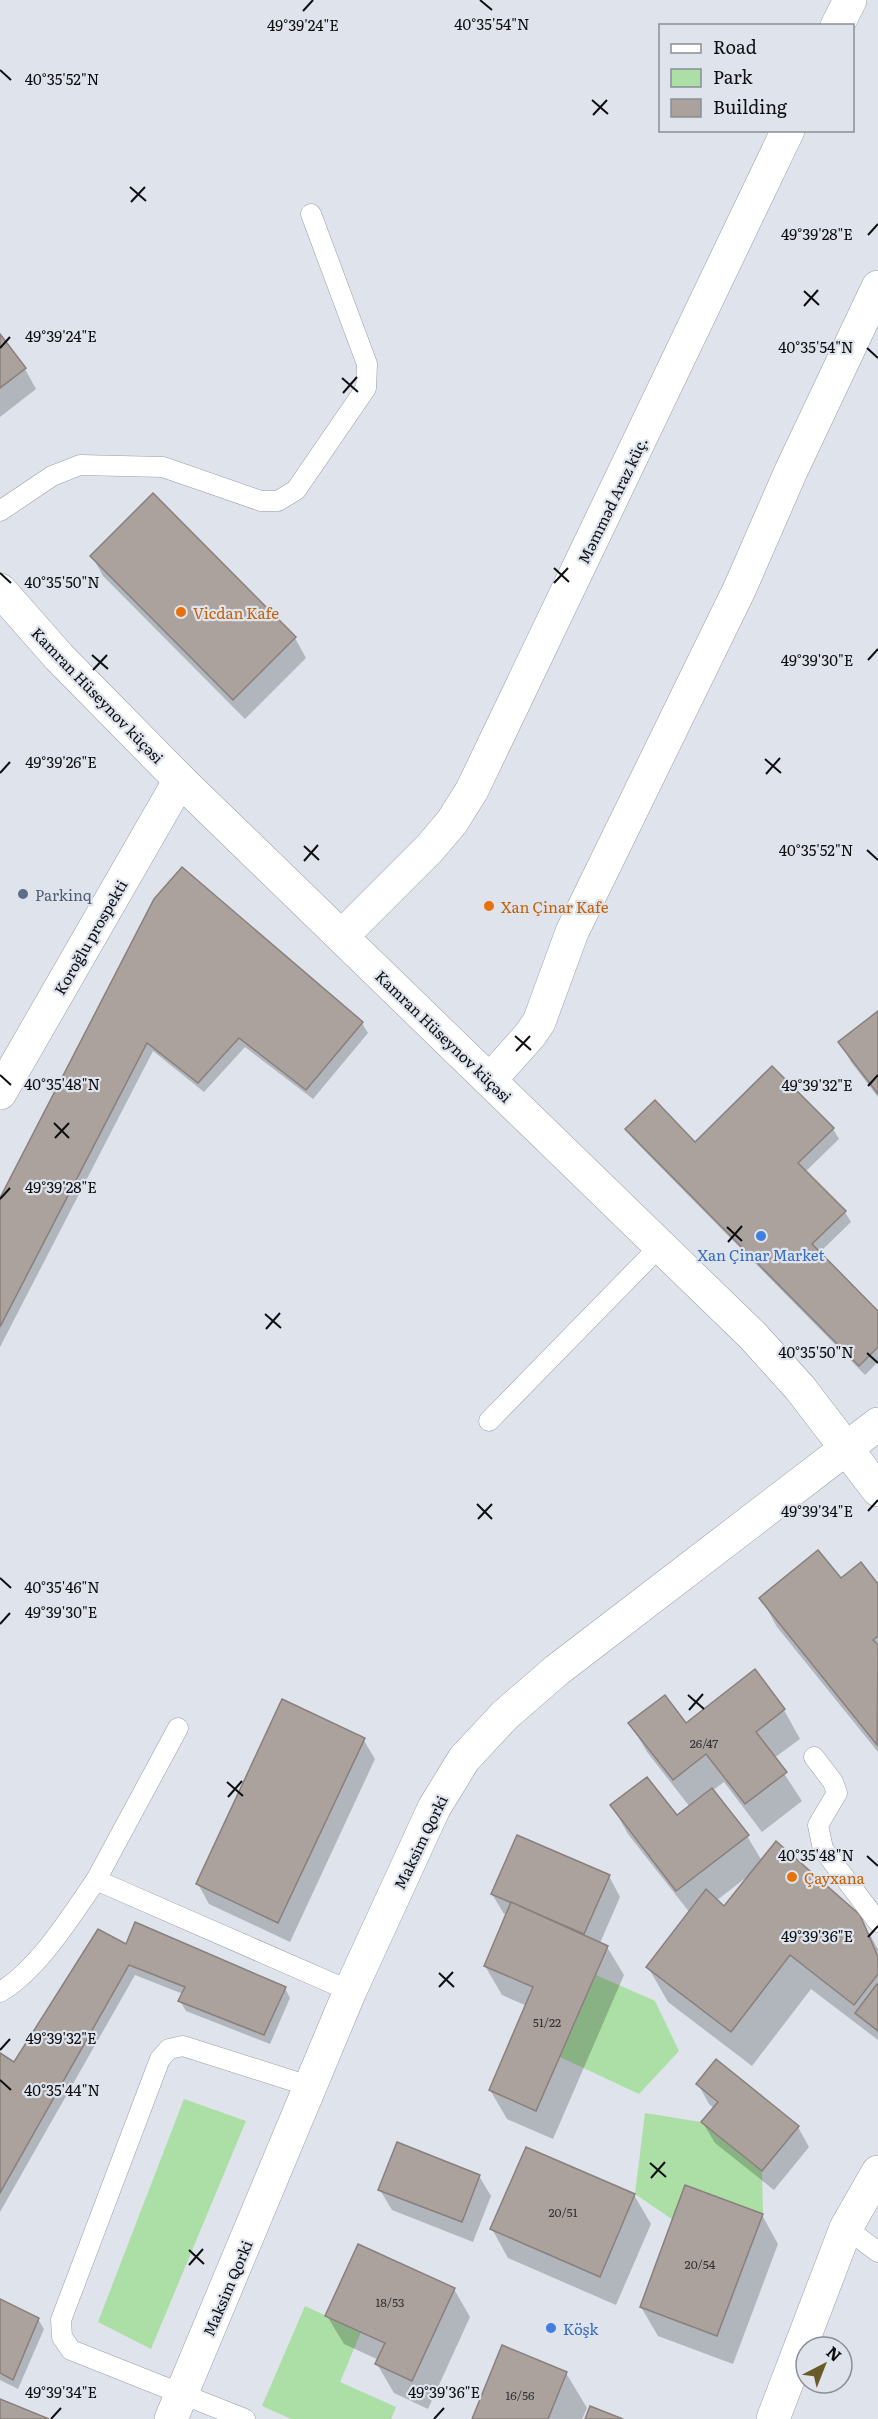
<svg xmlns="http://www.w3.org/2000/svg" width="878" height="2419" font-family="Literata,serif">
<style>
.green{fill:#acdfa5}
.shadow{fill:#0003;fill-rule:evenodd}
.building{fill:#aba19d;stroke:#89807c;stroke-width:1.5}
.lines{fill:none;stroke-linecap:round;stroke-linejoin:round}
.lane-casing{stroke:#989ea6;stroke-width:21}
.street-casing{stroke:#989ea6;stroke-width:34}
.lane{stroke:#fff;stroke-width:20}
.street{stroke:#fff;stroke-width:33}
.ticks{fill:none;stroke:#0d0f12;stroke-width:2}
.food-dot{fill:#e8710a;stroke:#dee3ec;stroke-width:2}
.service-dot{fill:#5c6f8a;stroke:#dee3ec;stroke-width:2}
.shop-dot{fill:#3f7fe0;stroke:#dee3ec;stroke-width:2}
.labels{text-anchor:middle;dominant-baseline:central;stroke-width:4.5;stroke-linejoin:round;paint-order:stroke}
.number-label{font-size:12px;fill:#343435}
.street-label{font-size:15px;fill:#0d0f12;stroke:#dee3ec}
.food-label{font-size:15px;fill:#c56008;stroke:#dee3ec;text-anchor:start}
.service-label{font-size:15px;fill:#4e5e75;stroke:#dee3ec;text-anchor:start}
.shop-label{font-size:15px;fill:#366cbe;stroke:#dee3ec}
.ticks-label{font-size:15px;text-anchor:middle;fill:#0d0f12;stroke:#dee3ec;stroke-width:4.5;stroke-linejoin:round;paint-order:stroke}
</style>
<rect width="100%" height="100%" fill="#dee3ec"/>
<g class="green">
<polygon points="596,1975 655,2001 679,2051 639,2094 560,2057"/>
<polygon points="184,2099 246,2121 151,2349 98,2322"/>
<polygon points="645,2113 701,2122 762,2171 763,2214 686,2185 673,2220 635,2194"/>
<polygon points="305,2306 361,2332 340,2382 396,2407 391,2419 291,2419 262,2406"/>
</g>
<g class="shadow">
<polygon points="0,336 25,369 36,389 0,417"/>
<polygon points="153,495 295,638 306,658 245,719 103,576 92,556"/>
<polygon points="182,869 362,1023 368,1033 313,1099 245,1047 204,1092 153,1051 0,1347 0,1201"/>
<polygon points="878,1013 878,1097 851,1062 840,1042"/>
<polygon points="627,1129 695,1144 833,1129 839,1139 805,1172 845,1212 851,1222 819,1253 878,1314 878,1362 865,1375 633,1139"/>
<polygon points="841,1580 878,1586 878,1752 777,1627 761,1598"/>
<path d="M 755,1672 L 784,1710 L 800,1739 L 774,1758 L 802,1801 L 762,1832 L 724,1782 L 712,1791 L 747,1836 L 762,1861 L 859,1916 L 878,1949 L 878,2040 L 811,1989 L 752,2066 L 668,2002 L 648,1967 L 690,1913 L 628,1834 L 612,1805 L 676,1817 L 690,1807 L 647,1752 L 630,1723 L 685,1725 ZM 748,1876 L 724,1909 L 716,1901 Z"/>
<polygon points="363,1739 375,1759 290,1942 209,1904 198,1884"/>
<polygon points="609,1876 620,1897 600,1943 607,1947 624,1975 553,2139 507,2119 490,2090 527,2006 502,1995 485,1966 507,1915 504,1914 492,1894"/>
<polygon points="127,1946 285,1988 290,1998 270,2044 186,2011 180,2001 183,1994 135,1975 0,2212 0,2054 15,2064"/>
<polygon points="698,2084 798,2127 809,2147 774,2190 715,2143 703,2123 715,2109 709,2104"/>
<polygon points="479,2176 491,2196 473,2242 392,2210 380,2190"/>
<polygon points="634,2195 651,2224 616,2305 508,2258 492,2229"/>
<polygon points="762,2215 778,2244 733,2364 658,2336 641,2307"/>
<polygon points="454,2289 470,2317 428,2409 394,2393 377,2364 379,2360 344,2344 327,2316"/>
<polygon points="0,2300 38,2319 44,2329 18,2389 0,2380"/>
<polygon points="566,2373 587,2408 582,2419 474,2419"/>
</g>
<g class="building">
<polygon points="0,334 26,368 0,388"/>
<polygon points="153,493 296,637 233,700 90,556"/>
<polygon points="182,867 363,1022 306,1090 239,1038 198,1083 147,1043 0,1327 0,1198 154,899"/>
<polygon points="878,1011 878,1094 838,1042"/>
<polygon points="772,1066 834,1128 798,1163 846,1211 812,1244 878,1311 878,1347 859,1366 625,1129 655,1100 695,1142"/>
<polygon points="818,1550 841,1578 861,1562 878,1584 878,1636 873,1640 878,1645 877,1745 759,1598"/>
<polygon points="755,1669 785,1709 756,1732 787,1772 745,1804 706,1754 673,1780 628,1723 665,1695 686,1723"/>
<polygon points="282,1699 365,1738 278,1923 196,1884"/>
<polygon points="647,1777 677,1815 712,1788 749,1835 676,1891 610,1805"/>
<polygon points="517,1835 610,1875 584,1934 491,1894"/>
<polygon points="776,1841 860,1915 878,1957 878,1974 854,2005 790,1955 731,2032 646,1967 706,1889 724,1906"/>
<polygon points="511,1902 608,1946 536,2111 489,2090 533,1987 484,1966"/>
<polygon points="135,1922 286,1987 264,2035 178,2001 185,1987 129,1965 0,2193 0,2053 14,2062 98,1929 126,1944"/>
<polygon points="877,1984 878,1985 878,2031 855,2013"/>
<polygon points="716,2059 799,2126 762,2171 701,2122 718,2102 696,2084"/>
<polygon points="397,2142 480,2175 462,2222 378,2190"/>
<polygon points="526,2147 635,2194 600,2277 490,2229"/>
<polygon points="685,2185 763,2214 717,2336 640,2307"/>
<polygon points="358,2244 455,2288 412,2381 375,2364 385,2343 325,2316"/>
<polygon points="0,2299 39,2318 13,2380 0,2373"/>
<polygon points="502,2345 567,2372 548,2419 472,2419"/>
<polygon points="0,2399 49,2419 0,2419"/>
<polygon points="590,2406 623,2419 585,2419"/>
</g>
<g class="lines">
<g class="lane-casing">
<g id="lane">
<polyline points="0,511 52,476 80,465 163,467 261,501 278,501 296,490 366,388 367,364 311,214"/>
<polyline points="489,1421 661,1245"/>
<polyline points="814,1757 833,1782 837,1793 818,1825 823,1849 878,1922"/>
<polyline points="96,1880 178,1728"/>
<path d="M 0,1992 C 38,1970 71,1916 96,1880 L 350,1991"/>
<polyline points="846,2228 878,2252"/>
<polyline points="245,2419 71,2350 62,2337 61,2320 160,2059 169,2049 183,2046 312,2087"/>
</g>
</g>
<g class="street-casing">
<g id="street">
<polyline points="837,26 850,0"/>
<polyline points="0,590 59,657 180,780 753,1336 800,1388 878,1490"/>
<polyline points="342,936 429,849 452,822 472,790 788,130"/>
<polyline points="490,1080 530,1035 539,1022 572,932 740,588 791,471 878,287"/>
<polyline points="0,1093 180,780"/>
<polyline points="171,2419 350,1991 434,1808 464,1759 505,1715 557,1670 878,1424"/>
<polyline points="773,2419 846,2228 878,2172"/>
</g>
</g>
<use href="#lane" class="lane"/>
<use href="#street" class="street"/>
</g>
<path class="ticks" d="M 480,0 L 492,10M 303,11 L 313,0M 0,70 L 11,80M 592,100 L 608,114M 593,115 L 607,100M 130,187 L 146,201M 131,202 L 145,187M 868,235 L 878,224M 804,291 L 819,305M 804,306 L 818,290M 0,348 L 10,337M 867,348 L 878,358M 342,378 L 358,392M 343,393 L 357,377M 554,568 L 569,582M 0,573 L 11,583M 554,583 L 568,568M 92,655 L 108,669M 868,660 L 878,649M 93,670 L 107,655M 765,759 L 781,773M 0,773 L 10,762M 766,774 L 780,758M 304,846 L 319,860M 867,850 L 878,860M 304,861 L 318,845M 515,1036 L 531,1050M 516,1051 L 530,1036M 0,1075 L 11,1085M 868,1086 L 878,1075M 54,1123 L 69,1138M 55,1138 L 69,1123M 0,1199 L 10,1188M 727,1227 L 742,1241M 728,1242 L 742,1226M 265,1314 L 281,1328M 266,1329 L 280,1313M 867,1353 L 878,1363M 477,1504 L 492,1519M 868,1511 L 878,1500M 478,1519 L 492,1504M 0,1578 L 11,1588M 0,1624 L 10,1613M 688,1695 L 704,1709M 689,1710 L 703,1694M 227,1782 L 243,1796M 228,1797 L 242,1781M 867,1856 L 878,1866M 868,1937 L 878,1926M 439,1973 L 454,1987M 439,1987 L 453,1972M 0,2050 L 10,2039M 0,2080 L 11,2090M 650,2163 L 666,2177M 651,2178 L 665,2162M 189,2250 L 204,2264M 189,2265 L 203,2249M 51,2419 L 61,2408M 434,2419 L 444,2408"/>
<g class="food-dot">
<circle cx="181" cy="612" r="6"/>
<circle cx="489" cy="906" r="6"/>
<circle cx="792" cy="1877" r="6"/>
</g>
<circle class="service-dot" cx="23" cy="894" r="6"/>
<g class="shop-dot">
<circle cx="761" cy="1236" r="6"/>
<circle cx="551" cy="2328" r="6"/>
</g>
<g class="labels">
<g class="number-label">
<text x="704" y="1743">26/47</text>
<text x="547" y="2022">51/22</text>
<text x="563" y="2212">20/51</text>
<text x="700" y="2264">20/54</text>
<text x="390" y="2302">18/53</text>
<text x="520" y="2395">16/56</text>
</g>
<g class="street-label">
<text transform="translate(612 500) rotate(-64)">Məmməd Araz küç.</text>
<text transform="translate(98 695) rotate(46)">Kamran Hüseynov küçəsi</text>
<text transform="translate(90 937) rotate(-60)">Koroğlu prospekti</text>
<text transform="translate(444 1036) rotate(44)">Kamran Hüseynov küçəsi</text>
<text transform="translate(420 1842) rotate(-64)">Maksim Qorki</text>
<text transform="translate(227 2288) rotate(-67)">Maksim Qorki</text>
</g>
<g class="food-label">
<text x="193" y="612">Vicdan Kafe</text>
<text x="501" y="906">Xan Çinar Kafe</text>
<text x="804" y="1877">Çayxana</text>
</g>
<g class="service-label">
<text x="35" y="894">Parkinq</text>
</g>
<g class="shop-label">
<text x="761" y="1254">Xan Çinar Market</text>
<text x="563" y="2328" text-anchor="start">Köşk</text>
</g>
</g>
<g class="ticks-label">
<text x="492" y="30">40°35'54"N</text>
<text x="303" y="31">49°39'24"E</text>
<text x="62" y="85">40°35'52"N</text>
<text x="817" y="240">49°39'28"E</text>
<text x="61" y="342">49°39'24"E</text>
<text x="816" y="353">40°35'54"N</text>
<text x="62" y="588">40°35'50"N</text>
<text x="817" y="666">49°39'30"E</text>
<text x="61" y="768">49°39'26"E</text>
<text x="816" y="856">40°35'52"N</text>
<text x="62" y="1090">40°35'48"N</text>
<text x="817" y="1091">49°39'32"E</text>
<text x="61" y="1193">49°39'28"E</text>
<text x="816" y="1358">40°35'50"N</text>
<text x="817" y="1517">49°39'34"E</text>
<text x="62" y="1593">40°35'46"N</text>
<text x="61" y="1618">49°39'30"E</text>
<text x="816" y="1861">40°35'48"N</text>
<text x="817" y="1942">49°39'36"E</text>
<text x="61" y="2044">49°39'32"E</text>
<text x="62" y="2096">40°35'44"N</text>
<text x="61" y="2398">49°39'34"E</text>
<text x="444" y="2398">49°39'36"E</text>
</g>
<rect x="659" y="24" width="195" height="108" fill="#dee3ec" stroke="#8a8e95" stroke-width="1.5"/>
<rect x="671" y="44" width="30" height="9" fill="#ffffff" stroke="#8a8e95" stroke-width="1.5"/>
<text x="713" y="54" font-size="18" fill="#0d0f12">Road</text>
<rect x="671" y="69" width="30" height="18" fill="#acdfa5" stroke="#8a8e95" stroke-width="1.5"/>
<text x="713" y="84" font-size="18" fill="#0d0f12">Park</text>
<rect x="671" y="99" width="30" height="18" fill="#aba19d" stroke="#8a8e95" stroke-width="1.5"/>
<text x="713" y="114" font-size="18" fill="#0d0f12">Building</text>
<g transform="translate(824 2365) rotate(42)"><circle r="28" fill="#dee3ec" stroke="#8a8e95" stroke-width="1.5"/>
<path d="M0-4.5L10 22L0 15L-10 22Z" fill="#695a27"/>
<text y="-9" font-size="16" font-weight="bold" text-anchor="middle" fill="#0d0f12">N</text>
</g>
</svg>
